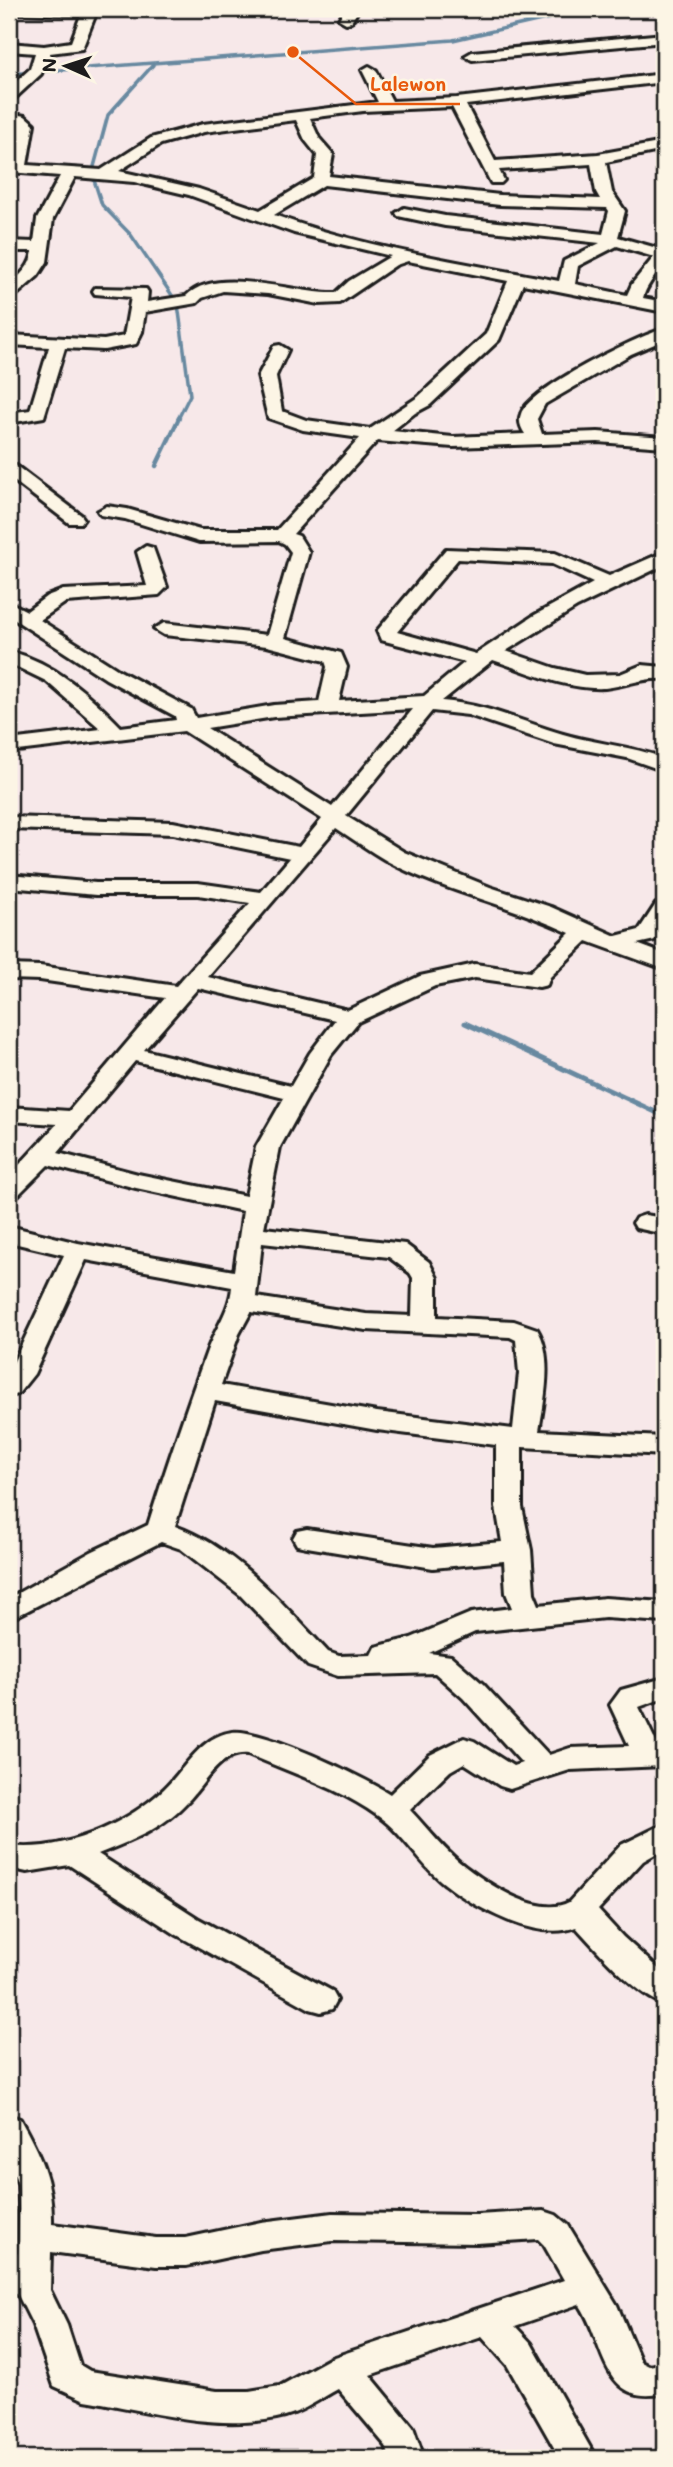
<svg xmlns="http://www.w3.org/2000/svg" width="673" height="2467" font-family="Mali,sans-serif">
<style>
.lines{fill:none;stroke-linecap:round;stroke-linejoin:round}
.stream-far2{stroke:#6789a0;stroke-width:3.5}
.stream-far1{stroke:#6789a0;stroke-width:4.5}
.stream{stroke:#6789a0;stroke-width:5}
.minor-casing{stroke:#1c1c1c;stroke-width:6}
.minor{fill:#fcf5e5;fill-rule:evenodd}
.leader{fill:none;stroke:#e8590c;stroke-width:2.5}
.callout-dot{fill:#e8590c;stroke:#fcf5e5;stroke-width:2.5}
.callout-label{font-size:19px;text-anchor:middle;font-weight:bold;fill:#e8590c;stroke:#fcf5e5;stroke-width:5;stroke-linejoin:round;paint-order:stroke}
</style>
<rect width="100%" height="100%" fill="#f7e8e9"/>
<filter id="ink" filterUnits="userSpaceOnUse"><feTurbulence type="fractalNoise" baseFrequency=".0143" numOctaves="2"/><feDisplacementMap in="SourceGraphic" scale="14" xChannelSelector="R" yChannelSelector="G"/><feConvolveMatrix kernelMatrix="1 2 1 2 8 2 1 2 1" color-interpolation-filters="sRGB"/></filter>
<g filter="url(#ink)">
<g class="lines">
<g class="stream-far2">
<polyline points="153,65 108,115 92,174 102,205 131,235 178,304 190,395 178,419"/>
<polyline points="9,74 453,40 590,9"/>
</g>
<polyline class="stream-far1" points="156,466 179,418"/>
<polyline class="stream" points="465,1023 664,1116"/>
<g class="minor-casing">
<g id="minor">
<polygon points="9,9 97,9 97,11 82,49 50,53 41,74 14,99 9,100 9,88 30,69 35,53 9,51 9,43 44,46 71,42 81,15 10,13"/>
<polygon points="345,9 359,9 351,22 346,23 339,19"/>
<polygon points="664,34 664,42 472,60 465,56 472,52"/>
<path d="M 369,66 L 376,70 L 392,101 L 457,98 L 664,74 L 664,82 L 466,105 L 495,161 L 598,154 L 664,142 L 664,150 L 606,162 L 612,192 L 625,211 L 618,237 L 664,250 C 664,273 649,277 643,298 L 664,302 L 664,312 L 523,284 L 499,340 L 430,405 L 415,413 L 392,431 L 453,437 L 525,434 C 521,428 518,421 521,414 C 529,389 637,336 664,329 L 664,340 L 631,354 L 545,404 L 537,419 L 542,434 L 598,432 L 664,437 L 664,447 L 598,442 L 453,447 L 377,441 L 293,534 L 299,536 L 309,552 L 285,638 L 341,653 L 347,667 L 339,701 L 424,696 L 465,662 L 381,640 L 377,631 L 446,549 L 555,553 L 609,576 L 664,552 L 664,565 L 577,607 L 506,651 L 555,668 L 585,675 L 620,674 L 642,665 L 664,667 L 664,679 C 643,677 626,686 605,688 C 567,690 529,672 493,660 L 442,701 C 485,704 522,722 563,734 C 597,744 631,746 664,758 L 664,771 L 627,758 L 554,744 L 468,715 L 432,711 L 346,816 L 404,852 L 490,887 L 551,907 L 616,936 L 639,930 L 656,904 L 664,903 C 664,919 664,926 655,940 L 637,944 L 664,954 L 664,969 L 587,941 L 550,977 L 547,985 L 539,987 L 475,978 L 435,986 L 358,1022 L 331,1055 L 280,1147 L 264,1228 L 405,1244 L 429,1262 L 437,1278 L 437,1317 L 514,1321 L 537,1329 C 554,1356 544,1401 539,1431 L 664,1437 L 664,1455 L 522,1447 L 522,1507 L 531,1550 L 534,1593 L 539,1605 L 605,1598 L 664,1602 L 664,1622 L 605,1618 L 475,1632 L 429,1653 L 451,1656 L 483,1684 L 549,1755 L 570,1748 L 629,1746 L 610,1705 L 621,1690 L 664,1678 L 664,1698 L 639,1707 L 657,1744 L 664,1744 L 664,1766 L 570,1770 L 510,1789 L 500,1786 L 464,1763 L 450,1771 L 410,1810 C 428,1829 446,1853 467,1868 C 491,1886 540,1918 569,1902 L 621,1845 L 664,1824 L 664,1849 L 643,1861 L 598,1910 L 623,1937 L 664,1974 L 664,2004 C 636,1995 596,1949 576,1927 C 538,1942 475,1908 445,1884 C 420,1865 404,1834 378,1816 C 339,1788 292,1773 248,1754 C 220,1751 205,1784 187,1802 C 161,1830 132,1840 98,1854 L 199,1919 L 332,1991 L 337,2000 L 332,2009 L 321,2012 L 310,2009 L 177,1935 L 69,1865 L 27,1872 L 9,1868 L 9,1846 C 61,1853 126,1825 164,1789 C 185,1769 201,1736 232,1732 C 261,1728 364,1777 390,1794 L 430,1755 L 464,1738 L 474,1741 L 513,1766 L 522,1763 L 463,1698 L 435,1673 L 338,1676 L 308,1666 L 240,1595 L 181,1549 L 161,1542 L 9,1620 L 9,1598 L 91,1552 L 148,1525 C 166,1467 186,1409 207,1351 C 215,1329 230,1310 232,1287 L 86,1260 L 34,1374 L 18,1394 L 9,1397 L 9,1372 L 64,1255 L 9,1242 L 9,1226 L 78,1243 L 234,1271 L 243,1211 L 136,1188 L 48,1165 L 18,1195 L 9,1197 L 9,1176 L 57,1124 L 9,1121 L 9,1107 L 69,1111 L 165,998 L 40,980 L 9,979 L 9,965 L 40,966 L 176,986 L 250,903 L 198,895 L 96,895 L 9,887 L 9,875 L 96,883 L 198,883 L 261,892 L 290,858 L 173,834 L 9,829 L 9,817 L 173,822 L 299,847 L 322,819 L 184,731 L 9,752 L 9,740 L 101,729 L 46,681 L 9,663 L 9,651 C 55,663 89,694 121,727 L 176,720 L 175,716 L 106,679 L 9,616 L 9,602 L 27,611 L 47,596 L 63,590 L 147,586 L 137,552 L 146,546 L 153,548 L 167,587 L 159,595 L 66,602 L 40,620 L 120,671 L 191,709 L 196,718 L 274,705 L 319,702 L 327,667 L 325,661 L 267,646 L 164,635 L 154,629 L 164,623 L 267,635 L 291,552 L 285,544 L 279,541 L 199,542 L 125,519 L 101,515 L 98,511 L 107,506 L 127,509 L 200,530 L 277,530 L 360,438 L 303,430 L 268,418 L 258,376 L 274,346 L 280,345 L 288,350 L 276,376 L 282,411 L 306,420 L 370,429 L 418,397 L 486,334 L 508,281 L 408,261 L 396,265 L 340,303 L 319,304 L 268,294 L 223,291 L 202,298 L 197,303 L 145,312 L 142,332 L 136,344 L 104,350 L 65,348 L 44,417 L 9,423 L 9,413 L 30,410 L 49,347 L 9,345 L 9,335 L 104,340 L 124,336 L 131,297 L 95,294 L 93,291 L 95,288 L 146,289 L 148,292 L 147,302 L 186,296 C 218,264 296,295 336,293 L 349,281 L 391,256 L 294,233 L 189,195 L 134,182 L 75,177 L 53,219 L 47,262 L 38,276 L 15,296 L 9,298 L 9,285 C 21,274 30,268 33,251 L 9,251 L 9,241 L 34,242 L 37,219 L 60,176 L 9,172 L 19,125 L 9,121 L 9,113 L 25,116 L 34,124 L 27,165 L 101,170 L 151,138 L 203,124 L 378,102 L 362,70 ZM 452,107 L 491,183 L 501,183 L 504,180 L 499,170 L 591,164 L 596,192 L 600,199 L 500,195 L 329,176 L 333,154 L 319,138 L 310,118 L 363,111 ZM 296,120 L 305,140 L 317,155 L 314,178 L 260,210 L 199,189 L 119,171 L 161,144 L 204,132 ZM 324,185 L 500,205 L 607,208 L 609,211 L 603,234 L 445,216 L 404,208 L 396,213 L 398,216 L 445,226 L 600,243 L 564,261 L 559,281 C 464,263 365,248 274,215 ZM 617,246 L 654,257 L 632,284 L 627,295 L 575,284 L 578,266 ZM 458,559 L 552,564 L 593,583 L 533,616 L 476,654 L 397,632 ZM 413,709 L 332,807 L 207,728 L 274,717 ZM 336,828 C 353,839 370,851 387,861 C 442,891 512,905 570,933 L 530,972 L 475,964 L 420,976 L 348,1010 L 208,977 ZM 198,988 L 335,1020 L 310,1053 L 291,1086 L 144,1050 ZM 135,1061 L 284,1098 L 256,1147 L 246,1196 L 138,1174 L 58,1153 ZM 262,1243 L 389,1257 L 410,1273 L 413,1278 L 412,1316 L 366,1314 L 256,1297 ZM 251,1312 L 366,1330 L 510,1337 L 516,1340 L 519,1373 L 513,1429 L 377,1412 L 221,1385 L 239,1334 ZM 215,1401 L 377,1430 L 496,1445 L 496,1507 L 502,1542 L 433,1548 L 307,1529 L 297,1531 L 293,1538 L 297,1545 L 307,1547 L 433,1568 L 504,1561 L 506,1593 L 512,1608 L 471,1613 L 411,1638 L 375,1647 L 371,1655 L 339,1656 L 328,1652 C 283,1605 237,1548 175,1526 Z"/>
<polygon points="9,464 15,465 81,515 84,519 81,523 69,523 9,477"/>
<polygon points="645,1215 664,1218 664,1234 636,1228 633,1223 636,1218"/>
<path d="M 9,2115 L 20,2119 C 40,2155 53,2181 52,2224 L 156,2238 L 186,2238 L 261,2222 L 332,2213 L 477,2215 L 544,2211 L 556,2215 L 568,2225 L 617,2305 L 641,2362 L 649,2366 L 664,2363 L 664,2393 C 601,2408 605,2341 579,2304 L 515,2326 L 531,2343 L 596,2458 L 560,2458 L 507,2365 L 482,2337 L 370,2375 L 413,2427 L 424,2458 L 390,2458 L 386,2446 L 338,2389 C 321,2398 304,2411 285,2416 C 219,2433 150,2411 85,2400 L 54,2386 L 33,2325 L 17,2293 L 9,2295 L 9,2261 L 18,2253 L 19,2210 L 18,2184 L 9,2159 ZM 538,2239 L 544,2245 L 564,2280 L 331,2358 L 280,2386 L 249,2391 L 217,2391 L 90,2371 L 80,2365 L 67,2325 L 50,2290 L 51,2252 L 156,2266 L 186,2266 L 261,2250 L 332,2241 L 477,2243 Z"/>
</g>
</g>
<use href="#minor" class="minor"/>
</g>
</g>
<path class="leader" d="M293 52L356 104H460"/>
<circle class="callout-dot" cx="293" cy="52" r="7"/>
<g class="callout-label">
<text x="408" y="91">Lalewon</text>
</g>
<rect width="673" height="2467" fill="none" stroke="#fcf5e5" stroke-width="35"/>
<rect x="18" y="18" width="638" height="2432" fill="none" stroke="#1c1c1c" stroke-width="2.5" filter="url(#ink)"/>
<g transform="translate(66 66) rotate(273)" stroke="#fcf5e5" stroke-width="5" paint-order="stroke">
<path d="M0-5L12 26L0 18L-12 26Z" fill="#1c1c1c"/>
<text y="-10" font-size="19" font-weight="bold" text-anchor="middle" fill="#1c1c1c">N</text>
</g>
</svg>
